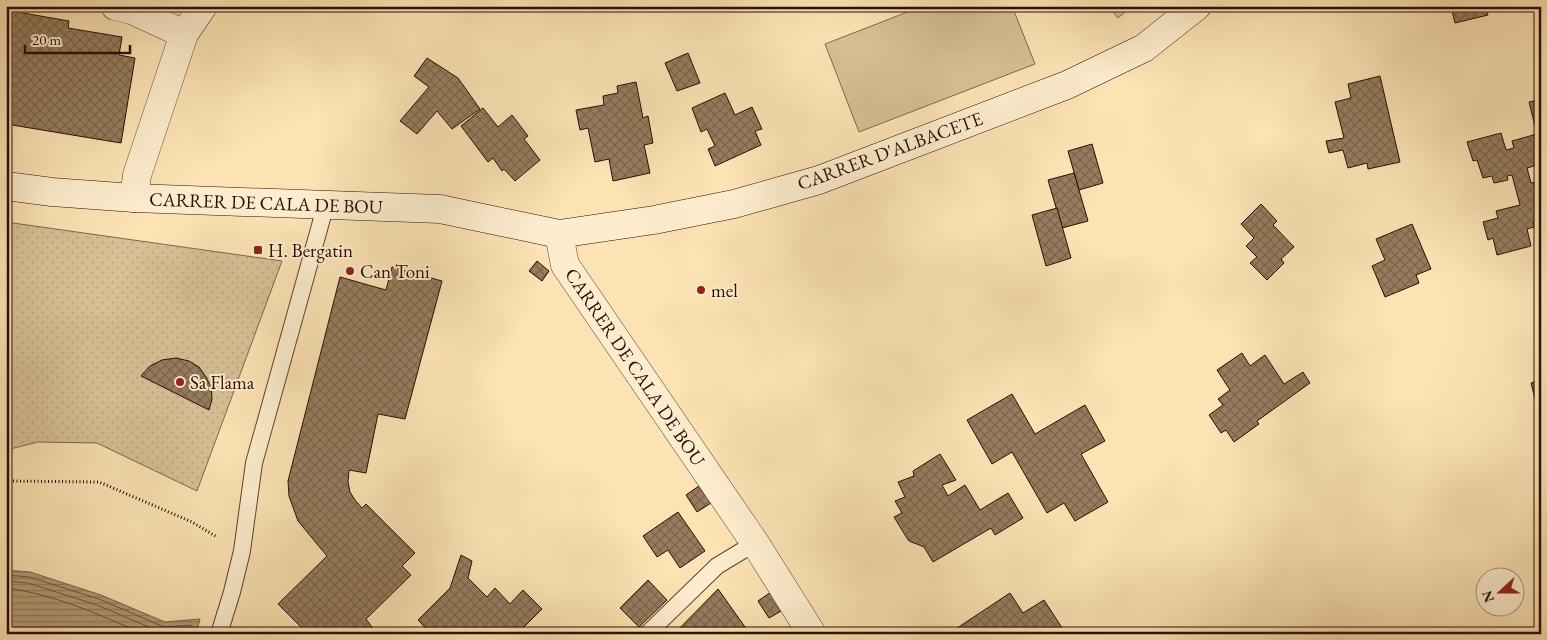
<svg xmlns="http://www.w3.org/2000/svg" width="1547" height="640" font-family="'EB Garamond',serif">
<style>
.grass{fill:url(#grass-dots);stroke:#81664c}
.pitch{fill:#d8bf96;stroke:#81664c}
.water{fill:url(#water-rules);stroke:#7d6248}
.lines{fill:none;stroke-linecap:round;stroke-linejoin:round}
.shore{stroke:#70543c;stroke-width:1}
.building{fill:url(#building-cross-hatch);stroke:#2a0d02}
.lane-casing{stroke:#5e422e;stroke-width:18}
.street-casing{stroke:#5e422e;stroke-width:29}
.secondary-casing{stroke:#2a0d02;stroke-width:29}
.path{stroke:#2a0d02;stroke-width:3;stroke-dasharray:1 2.5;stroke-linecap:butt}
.lane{stroke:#fdedce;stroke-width:16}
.street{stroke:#fdedce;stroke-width:28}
.secondary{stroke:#fdedce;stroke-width:28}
.poi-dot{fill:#8f2418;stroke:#fdedce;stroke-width:2}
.labels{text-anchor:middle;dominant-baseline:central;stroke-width:4;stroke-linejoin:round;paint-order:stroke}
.street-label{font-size:19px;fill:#2a0d02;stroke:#fdedce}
.poi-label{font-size:19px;fill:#2a0d02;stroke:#fdedce;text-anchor:start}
</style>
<defs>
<pattern id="grass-dots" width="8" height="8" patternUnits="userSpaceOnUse" patternTransform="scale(1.25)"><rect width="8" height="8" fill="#d8bf96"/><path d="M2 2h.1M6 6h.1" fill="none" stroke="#baa380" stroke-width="1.8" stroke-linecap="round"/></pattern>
<pattern id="water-rules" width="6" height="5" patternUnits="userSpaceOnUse" patternTransform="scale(1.25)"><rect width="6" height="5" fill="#b59a77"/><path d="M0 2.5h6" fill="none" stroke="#937c5f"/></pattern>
<pattern id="building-cross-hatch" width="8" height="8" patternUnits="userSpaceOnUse" patternTransform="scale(1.25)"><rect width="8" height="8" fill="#977c5f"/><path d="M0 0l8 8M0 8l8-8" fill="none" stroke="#7b644c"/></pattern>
</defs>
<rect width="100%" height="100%" fill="#fce3b4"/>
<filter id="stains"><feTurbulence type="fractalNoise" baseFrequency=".004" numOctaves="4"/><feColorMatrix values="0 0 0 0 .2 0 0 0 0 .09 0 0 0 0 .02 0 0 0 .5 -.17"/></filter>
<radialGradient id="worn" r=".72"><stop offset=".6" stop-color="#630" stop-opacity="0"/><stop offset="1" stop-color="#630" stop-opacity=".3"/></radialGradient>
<polygon class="grass" points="6,222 282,261 197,491 97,443 38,442 6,450"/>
<g class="pitch">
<polygon points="923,6 1012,6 1035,64 859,132 825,44"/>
<polygon points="1108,6 1132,6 1118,18"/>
</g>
<polygon class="water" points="6,570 30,572 101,595 165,622 200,619 196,634 6,634"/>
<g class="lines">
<g class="shore">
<polyline points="6,575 29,577 99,599 164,627 191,625 192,627 192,634"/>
<polyline points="6,581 28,583 97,605 163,633 183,632 185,634"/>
<path d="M 6,588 C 54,594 100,615 144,634"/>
</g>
</g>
<g class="building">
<polygon points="1445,6 1486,6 1488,15 1455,23 1451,7 1445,8"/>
<polygon points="1520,6 1538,6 1521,11"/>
<polygon points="6,10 69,21 68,28 122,37 119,55 135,58 121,143 6,124"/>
<polygon points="688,53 700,83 677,91 665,63"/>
<polygon points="427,58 458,78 480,109 452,129 437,111 417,134 400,121 429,87 414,76"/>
<polygon points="1380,76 1400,162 1368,169 1367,163 1348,168 1343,150 1329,153 1326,141 1344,138 1335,102 1351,98 1348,84"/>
<polygon points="636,82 643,118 648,116 653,143 644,145 650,173 613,181 609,159 595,162 588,128 580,130 576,110 604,105 603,96 618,93 617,86"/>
<polygon points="725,93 735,115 752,107 762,129 755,131 761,145 715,166 708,149 715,146 707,129 701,132 692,108"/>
<polygon points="1540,100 1541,164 1527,168 1531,183 1541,181 1541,219 1533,221 1534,227 1527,229 1531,246 1497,255 1493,238 1488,240 1483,222 1498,218 1496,211 1520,205 1512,175 1507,176 1508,180 1494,183 1492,176 1483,178 1477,160 1473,161 1467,142 1501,133 1506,150 1514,148 1512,141 1537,134 1529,102"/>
<polygon points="483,108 498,127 512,115 528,136 524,139 540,160 515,181 504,169 502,171 493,158 488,162 461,126"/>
<polygon points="1092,144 1103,183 1079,190 1068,151"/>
<polygon points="1074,173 1088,221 1062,228 1048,180"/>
<polygon points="1261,204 1277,221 1273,225 1294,247 1281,259 1284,263 1267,280 1250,263 1257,257 1246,246 1254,238 1241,224"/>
<polygon points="1057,208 1071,258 1046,266 1032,215"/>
<polygon points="1412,224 1431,269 1416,275 1419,283 1385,297 1372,266 1385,260 1376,239"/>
<polygon points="537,261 549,271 542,281 529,271"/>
<polygon points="392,267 442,281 405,419 378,414 366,473 349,470 348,482 350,492 355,500 362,508 366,504 415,553 402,566 411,575 366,619 377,634 308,634 278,604 327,556 298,521 289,496 288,481 340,277 386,290"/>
<polygon points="1242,353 1250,366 1265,355 1284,384 1303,372 1310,383 1257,421 1259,424 1234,442 1226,430 1221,433 1209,415 1223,405 1218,399 1230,390 1217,370"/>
<polygon points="176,358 189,361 199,367 206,377 211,387 212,399 209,410 141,376 150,366 162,360"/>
<polygon points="1541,380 1541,401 1536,402 1531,383"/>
<polygon points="1012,394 1035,434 1085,405 1105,441 1081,454 1108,502 1075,521 1064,503 1047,513 1012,452 992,464 967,420"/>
<polygon points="940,454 956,480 942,485 948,496 965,485 980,510 1008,493 1023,518 995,535 991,528 933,562 924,547 909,541 905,535 894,517 902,513 895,501 905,497 898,482 914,476 913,471"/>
<polygon points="699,486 711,503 697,512 686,495"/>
<polygon points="678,512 705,551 680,568 668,550 657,557 643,536"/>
<polygon points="461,555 472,561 468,578 487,597 495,588 510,604 523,590 542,609 517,634 431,634 418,620 450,588"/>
<polygon points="648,580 667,600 639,627 620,608"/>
<polygon points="718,589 750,634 674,634"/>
<polygon points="771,592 783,610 769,618 758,601"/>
<polygon points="1010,593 1023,613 1044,600 1066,634 948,634"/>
</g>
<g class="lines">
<g class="lane-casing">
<g id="lane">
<polyline points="219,634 232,592 242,551 254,463 326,204"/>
<polyline points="647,634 717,566 755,543"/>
</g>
</g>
<g class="street-casing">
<g id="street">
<polyline points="115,6 132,10 184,34"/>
<polyline points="134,198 137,175 184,34 203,6"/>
<polyline points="559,234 565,265 755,543 812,634"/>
</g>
</g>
<g class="secondary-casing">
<polyline id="secondary" points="6,186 52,192 134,198 440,209 559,234 654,220 734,204 819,180 1067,85 1144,48 1197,6"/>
</g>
<polyline class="path" points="6,481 99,482 192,522 217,537"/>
<use href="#lane" class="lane"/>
<use href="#street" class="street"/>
<use href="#secondary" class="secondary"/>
</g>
<g class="poi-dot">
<rect x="253" y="245" width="10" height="10" rx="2.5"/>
<circle cx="350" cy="271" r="5"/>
<circle cx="701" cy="290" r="5"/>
<circle cx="180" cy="382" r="5"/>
</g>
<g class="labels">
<g class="street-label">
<text transform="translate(890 151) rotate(-20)">CARRER D'ALBACETE</text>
<text transform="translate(266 203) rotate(2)">CARRER DE CALA DE BOU</text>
<text transform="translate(635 367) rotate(56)">CARRER DE CALA DE BOU</text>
</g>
<g class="poi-label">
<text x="268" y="250">H. Bergatin</text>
<text x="360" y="271">Can Toni</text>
<text x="711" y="290">mel</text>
<text x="190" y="382">Sa Flama</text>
</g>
</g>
<rect width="1547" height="640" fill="none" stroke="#fce3b4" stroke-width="25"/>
<rect x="8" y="8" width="1532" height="625" fill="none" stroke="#2a0d02" stroke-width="2.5"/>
<rect x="12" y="12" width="1522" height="615" fill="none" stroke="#2a0d02"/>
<g transform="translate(1500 592) rotate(249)"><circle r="24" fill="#fdedce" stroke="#a9937c"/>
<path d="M0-4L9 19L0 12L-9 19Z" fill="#8f2418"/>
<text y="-8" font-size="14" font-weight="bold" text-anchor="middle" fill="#2a0d02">N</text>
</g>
<path d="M25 45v8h105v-8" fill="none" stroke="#2a0d02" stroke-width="2.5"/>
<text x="32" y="45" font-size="15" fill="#2a0d02" stroke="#fdedce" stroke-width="4" paint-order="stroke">20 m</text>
<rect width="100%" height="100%" filter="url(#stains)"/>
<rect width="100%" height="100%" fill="url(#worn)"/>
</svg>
